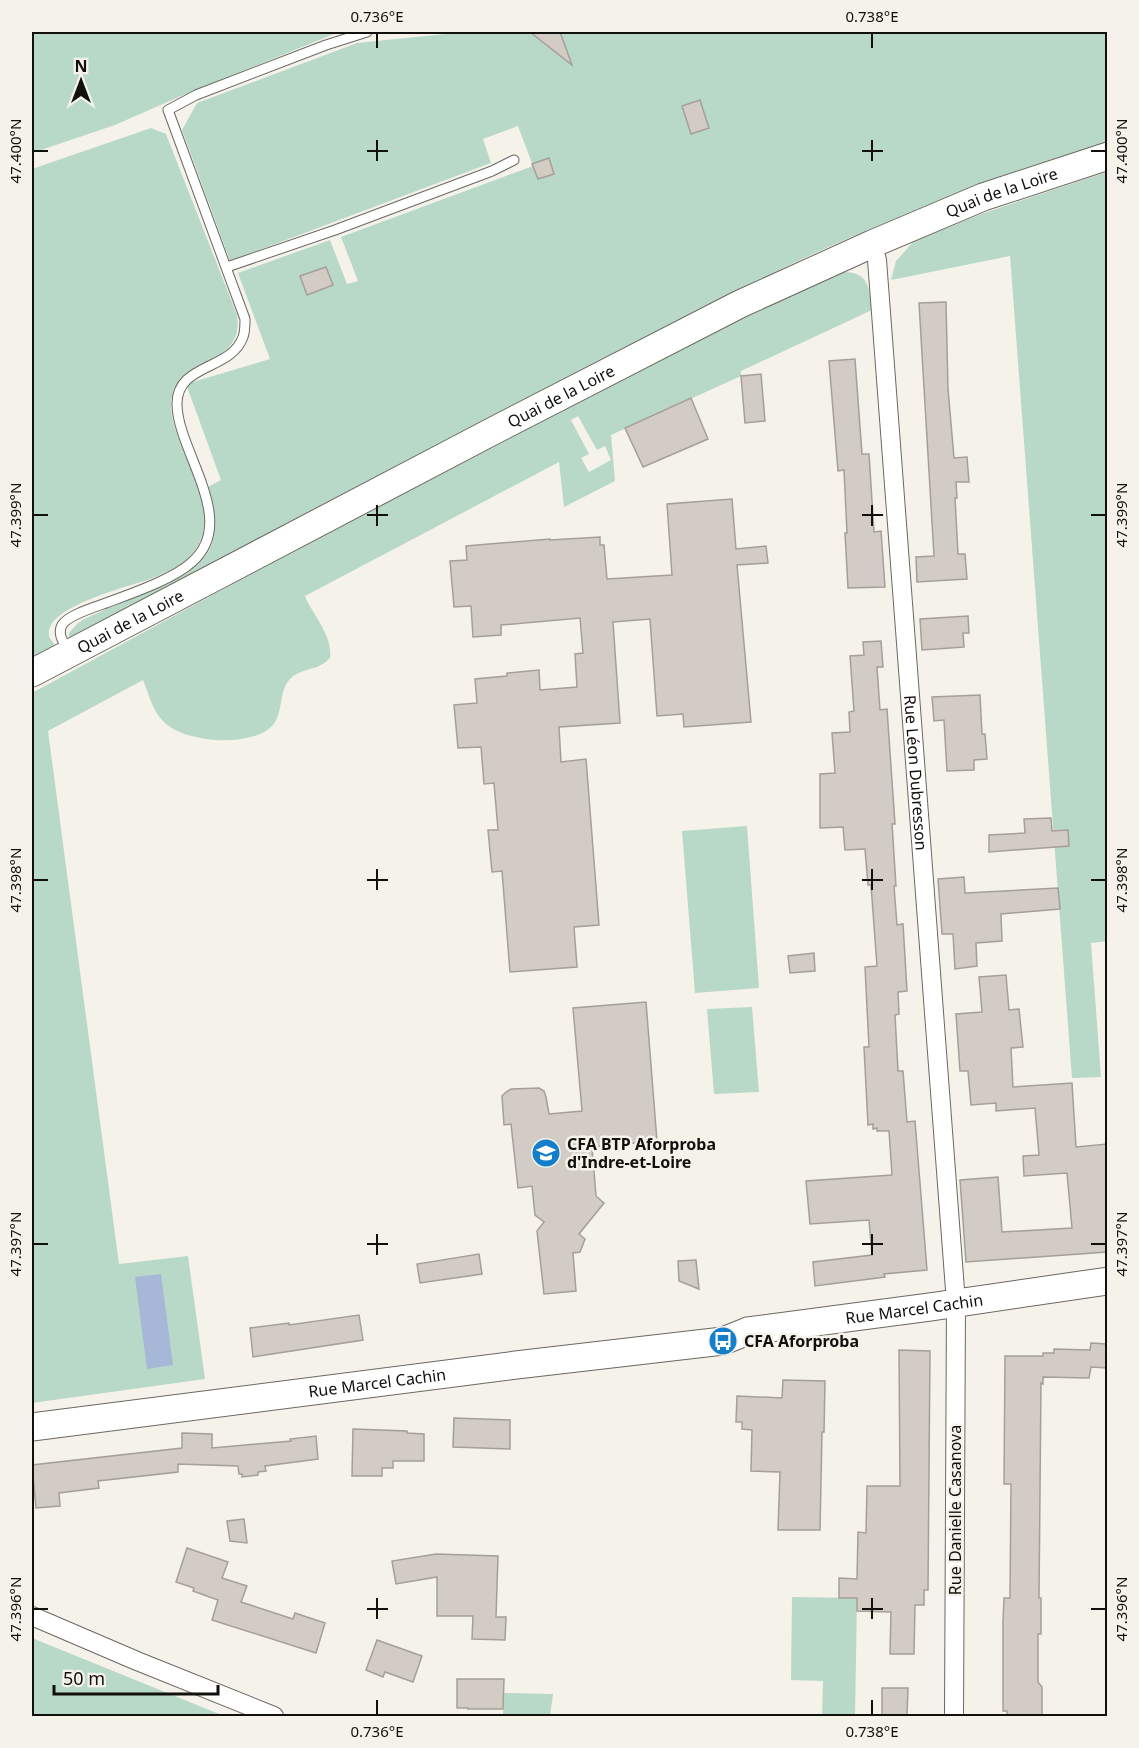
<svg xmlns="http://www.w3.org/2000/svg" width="1139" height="1748" font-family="'Noto Sans',sans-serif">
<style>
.green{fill:#b9d9c8;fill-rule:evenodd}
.water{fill:#a6b7d7}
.building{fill:#d2ccc5;stroke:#a59f99;stroke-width:1.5}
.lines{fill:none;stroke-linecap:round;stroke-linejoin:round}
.lane-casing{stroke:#6b6861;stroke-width:11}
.street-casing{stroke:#6b6861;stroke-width:20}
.secondary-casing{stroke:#6b6861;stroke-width:29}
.lane{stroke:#fff;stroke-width:9}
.street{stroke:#fff;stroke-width:18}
.secondary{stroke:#fff;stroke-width:27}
.ticks{fill:none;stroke:#11100d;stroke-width:2}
.labels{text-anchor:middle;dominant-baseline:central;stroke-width:5;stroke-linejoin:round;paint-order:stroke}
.street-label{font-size:16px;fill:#11100d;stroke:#f5f2ea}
.poi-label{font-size:16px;font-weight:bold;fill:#11100d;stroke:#f5f2ea;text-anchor:start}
.neatline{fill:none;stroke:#11100d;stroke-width:2}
.ticks-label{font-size:15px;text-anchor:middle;fill:#11100d}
</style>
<rect width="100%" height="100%" fill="#f5f2ea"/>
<g class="green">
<polygon points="32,32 345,32 334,34 181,96 115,125 32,153"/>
<path d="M 465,32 L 1107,32 L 1107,142 C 1013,174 917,207 826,248 C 754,281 684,318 613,354 C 430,447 251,545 69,639 L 69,633 L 78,623 C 108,604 200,579 211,546 C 218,526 213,507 208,487 L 221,480 L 186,384 L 270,359 L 238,273 L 330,240 L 347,284 L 358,281 L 341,237 L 533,166 L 518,126 L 483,139 L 491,163 L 230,261 L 182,130 L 197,103 L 357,43 Z"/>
<path d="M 151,128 L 166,134 L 237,315 C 246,369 169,359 171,408 C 174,454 232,517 188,558 C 179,567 164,573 153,578 C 132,586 45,606 49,635 C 49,639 54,642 55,646 L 32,662 L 32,169 Z"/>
<polygon points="1107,172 1108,941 1091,943 1101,1077 1072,1078 1010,256 891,280 896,261 913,242 924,237 981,214"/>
<path d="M 844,272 C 870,272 869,290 872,310 L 741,371 L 741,376 L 611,435 L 615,481 L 564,507 L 559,462 L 305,596 C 313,616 333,635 330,658 C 327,661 323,664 319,666 C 310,670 297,671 290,679 C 278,692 284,713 272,726 C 251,748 183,743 163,721 C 152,710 149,694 143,680 L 48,731 L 119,1264 L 188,1256 L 205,1379 L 32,1403 L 32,693 L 350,520 L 731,324 L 836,274 ZM 578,416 L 597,450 L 605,446 L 611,460 L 589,472 L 581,458 L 589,454 L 571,420 Z"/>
<polygon points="747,826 759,988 695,993 682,831"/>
<polygon points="752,1007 759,1092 714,1094 707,1009"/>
<polygon points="792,1597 857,1598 855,1716 822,1716 823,1681 791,1680"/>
<polygon points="32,1638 224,1716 32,1716"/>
<polygon points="504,1693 553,1694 550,1716 503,1716"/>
</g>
<polygon class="water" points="161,1274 173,1365 147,1369 135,1277"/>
<g class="building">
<polygon points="530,32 560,32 572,65"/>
<polygon points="700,100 709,128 691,134 682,106"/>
<polygon points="549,158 554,174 538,179 532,164"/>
<polygon points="326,267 333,285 307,295 300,276"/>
<polygon points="946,302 948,389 954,458 967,457 969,482 956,482 957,498 955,498 958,554 965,554 967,579 917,582 916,557 934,556 919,303"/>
<polygon points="855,359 862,454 869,454 874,532 881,531 885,587 848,588 845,533 847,533 844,470 838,471 829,361"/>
<polygon points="761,374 765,421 745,423 741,376"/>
<polygon points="691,398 708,439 643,467 625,428"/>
<polygon points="732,499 736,549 766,546 768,563 737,565 751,722 684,727 683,714 657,716 650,619 613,622 620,723 559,727 561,762 586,759 599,925 574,927 577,967 510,972 502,871 492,872 488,830 498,830 494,783 484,784 481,747 458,748 454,705 477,703 475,679 507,676 507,673 539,670 540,690 577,687 575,654 583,653 580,618 501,625 501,635 473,637 471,606 454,607 450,561 467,560 466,546 550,539 550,540 600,537 600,545 604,545 607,579 672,575 667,504"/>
<polygon points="968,616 969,633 963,633 964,647 922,650 920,619"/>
<polygon points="881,641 883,667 877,667 880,710 887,709 895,824 892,824 896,886 894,886 897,925 903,924 907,991 898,992 899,1014 895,1015 898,1071 903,1071 907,1122 915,1121 927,1270 884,1274 885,1277 815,1286 813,1262 872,1255 869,1220 810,1224 806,1181 892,1175 889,1131 877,1131 877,1128 873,1129 873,1124 868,1125 864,1047 869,1047 865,967 877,966 871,885 868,885 865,849 845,850 843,827 820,828 820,774 835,773 832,733 850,732 849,712 854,711 850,656 864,655 863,642"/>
<polygon points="980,695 982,734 985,734 987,759 974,760 974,770 947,771 944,720 934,721 932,697"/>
<polygon points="1051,818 1052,831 1068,830 1069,846 989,852 989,835 1025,833 1024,819"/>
<polygon points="964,877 965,893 1058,888 1060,909 1001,914 1002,941 976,943 977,966 955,969 953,934 942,934 938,879"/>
<polygon points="814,953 815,971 790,973 788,956"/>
<polygon points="1006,975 1009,1010 1019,1009 1023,1047 1011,1048 1013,1087 1072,1083 1076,1147 1107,1144 1107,1252 966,1262 960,1180 998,1177 1002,1232 1072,1228 1067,1173 1024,1176 1023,1156 1039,1155 1035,1108 996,1111 996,1103 971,1105 968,1071 960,1071 956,1014 982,1012 979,977"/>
<polygon points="646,1002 657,1141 592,1147 596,1196 604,1203 579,1234 585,1239 580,1252 573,1253 576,1291 544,1294 537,1231 544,1222 535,1215 532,1186 518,1188 511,1124 504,1125 502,1096 506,1092 511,1089 539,1088 544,1091 546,1097 549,1114 582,1111 573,1008"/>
<polygon points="479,1254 482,1274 420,1283 417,1264"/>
<polygon points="696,1260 699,1289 679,1281 678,1261"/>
<polygon points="359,1315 363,1340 253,1357 250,1328 289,1323 289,1325"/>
<polygon points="1091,1343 1107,1344 1107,1368 1091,1367 1089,1378 1043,1377 1043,1384 1041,1383 1039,1598 1041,1598 1041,1634 1038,1634 1038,1682 1042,1687 1042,1716 1007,1716 1007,1711 1003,1711 1003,1622 1004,1598 1010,1598 1011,1484 1004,1484 1005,1356 1043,1356 1043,1353 1054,1353 1054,1349 1090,1350"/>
<polygon points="899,1350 930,1351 928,1590 924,1590 924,1605 915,1605 914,1654 890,1654 891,1612 857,1611 857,1598 839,1598 839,1578 857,1579 858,1532 866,1533 867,1486 900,1486"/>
<polygon points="783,1380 825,1381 824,1432 822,1432 820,1530 778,1530 780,1472 751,1471 752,1430 742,1429 742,1422 736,1422 737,1396 782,1398"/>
<polygon points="454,1418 510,1420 510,1449 453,1447"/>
<polygon points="353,1429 407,1431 407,1433 424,1434 424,1461 393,1461 393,1468 382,1468 382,1476 352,1476"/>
<polygon points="182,1433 212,1434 212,1448 291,1441 290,1439 316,1436 318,1459 265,1466 266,1471 258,1472 258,1475 242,1477 242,1474 239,1474 238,1466 178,1464 178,1472 98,1481 99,1488 59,1493 60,1506 36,1508 32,1465 182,1448"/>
<polygon points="244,1519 247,1543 230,1541 227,1521"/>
<polygon points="187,1548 228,1562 222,1578 247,1586 241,1602 293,1619 295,1613 325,1623 316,1653 212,1620 218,1600 193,1591 194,1588 176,1582"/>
<polygon points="436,1554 498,1556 496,1617 506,1617 505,1640 472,1639 473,1616 437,1616 437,1577 396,1584 392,1561"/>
<polygon points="377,1640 422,1656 413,1682 385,1672 383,1677 366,1670"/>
<polygon points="457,1679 504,1679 503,1709 468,1709 468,1708 457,1708"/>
<polygon points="882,1688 908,1688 907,1716 882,1716"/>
</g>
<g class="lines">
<g class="lane-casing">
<g id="lane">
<polyline points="227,267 335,230 492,171 514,160"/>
<path d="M 68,650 C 64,643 57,634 62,625 C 68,615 95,607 106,603 C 130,594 174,579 192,562 C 239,521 178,452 177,405 C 176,363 231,371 243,337 C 245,332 245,325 245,319 L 168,110 L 196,95 L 326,45 L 367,32"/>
</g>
</g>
<g class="street-casing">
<g id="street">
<path id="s1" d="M 872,244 L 877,260 L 956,1303 L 954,1716"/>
<polyline points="32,1616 137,1661 274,1716"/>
</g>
</g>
<g class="secondary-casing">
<g id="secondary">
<path id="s2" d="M 32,673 L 493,431 L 740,304 L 872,244 L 983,197 L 1108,156"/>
<path id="s3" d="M 32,1427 L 516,1365 L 723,1341 L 748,1331 L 930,1307 L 1108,1281"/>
</g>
</g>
<use href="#lane" class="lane"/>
<use href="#street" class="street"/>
<use href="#secondary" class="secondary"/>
</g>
<path class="ticks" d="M 377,33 L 377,48M 872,33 L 872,48M 377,140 L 377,161M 872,140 L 872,161M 33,151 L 48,151M 367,151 L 388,151M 862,151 L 883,151M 1091,151 L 1106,151M 377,505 L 377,526M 872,505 L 872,526M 33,515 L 48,515M 367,515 L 388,515M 862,515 L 883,515M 1091,515 L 1106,515M 377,869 L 377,890M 872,869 L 872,890M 33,880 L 48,880M 367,880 L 388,880M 862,880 L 883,880M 1091,880 L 1106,880M 377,1234 L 377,1255M 872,1234 L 872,1255M 33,1244 L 48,1244M 367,1244 L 388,1244M 862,1244 L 883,1244M 1091,1244 L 1106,1244M 377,1598 L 377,1619M 872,1598 L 872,1619M 33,1609 L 48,1609M 367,1609 L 388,1609M 862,1609 L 883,1609M 1091,1609 L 1106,1609M 377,1700 L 377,1715M 872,1700 L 872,1715"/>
<defs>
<g id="university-disc" transform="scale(1.5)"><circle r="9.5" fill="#137fca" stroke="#f5f2ea"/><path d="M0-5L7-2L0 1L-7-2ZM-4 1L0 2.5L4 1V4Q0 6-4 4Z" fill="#fff"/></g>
<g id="bus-disc" transform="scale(1.5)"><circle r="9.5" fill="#137fca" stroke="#f5f2ea"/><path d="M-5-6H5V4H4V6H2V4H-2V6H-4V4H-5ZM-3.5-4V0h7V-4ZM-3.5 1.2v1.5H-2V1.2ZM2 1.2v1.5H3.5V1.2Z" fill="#fff"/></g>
</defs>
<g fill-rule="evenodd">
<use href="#university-disc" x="546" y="1153"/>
<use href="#bus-disc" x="723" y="1341"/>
</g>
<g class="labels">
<g class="street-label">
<text stroke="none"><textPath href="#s2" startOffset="1083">Quai de la Loire</textPath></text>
<text stroke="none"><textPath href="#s2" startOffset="597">Quai de la Loire</textPath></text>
<text stroke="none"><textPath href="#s2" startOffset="111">Quai de la Loire</textPath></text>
<text stroke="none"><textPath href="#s1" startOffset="531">Rue Léon Dubresson</textPath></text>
<text stroke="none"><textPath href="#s3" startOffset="891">Rue Marcel Cachin</textPath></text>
<text stroke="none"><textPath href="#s3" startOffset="348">Rue Marcel Cachin</textPath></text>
<text transform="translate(955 1510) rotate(-90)">Rue Danielle Casanova</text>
</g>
<g class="poi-label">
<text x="567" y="1144">CFA BTP Aforproba<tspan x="567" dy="18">d'Indre-et-Loire</tspan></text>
<text x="744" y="1341">CFA Aforproba</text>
</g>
</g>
<rect width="1139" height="1748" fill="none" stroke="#f5f2ea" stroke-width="66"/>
<g transform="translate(81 81)" stroke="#f5f2ea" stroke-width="4.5" paint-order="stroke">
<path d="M0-4.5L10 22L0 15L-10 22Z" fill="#11100d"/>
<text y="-9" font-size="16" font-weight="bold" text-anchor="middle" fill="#11100d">N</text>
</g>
<path d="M54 1685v9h164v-9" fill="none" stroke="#11100d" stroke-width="3"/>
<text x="63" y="1685" font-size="18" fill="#11100d" stroke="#f5f2ea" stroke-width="4.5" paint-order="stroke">50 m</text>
<rect x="33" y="33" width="1073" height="1682" class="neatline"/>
<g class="ticks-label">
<text x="377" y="22">0.736°E</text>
<text x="872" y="22">0.738°E</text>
<text transform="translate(16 151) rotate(-90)" y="5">47.400°N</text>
<text transform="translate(1122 151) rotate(-90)" y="5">47.400°N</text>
<text transform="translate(16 515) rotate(-90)" y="5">47.399°N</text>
<text transform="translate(1122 515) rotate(-90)" y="5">47.399°N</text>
<text transform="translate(16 880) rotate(-90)" y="5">47.398°N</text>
<text transform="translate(1122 880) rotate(-90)" y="5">47.398°N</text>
<text transform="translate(16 1244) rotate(-90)" y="5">47.397°N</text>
<text transform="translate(1122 1244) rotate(-90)" y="5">47.397°N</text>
<text transform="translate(16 1609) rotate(-90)" y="5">47.396°N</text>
<text transform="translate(1122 1609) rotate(-90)" y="5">47.396°N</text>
<text x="377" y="1737">0.736°E</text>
<text x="872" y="1737">0.738°E</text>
</g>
</svg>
